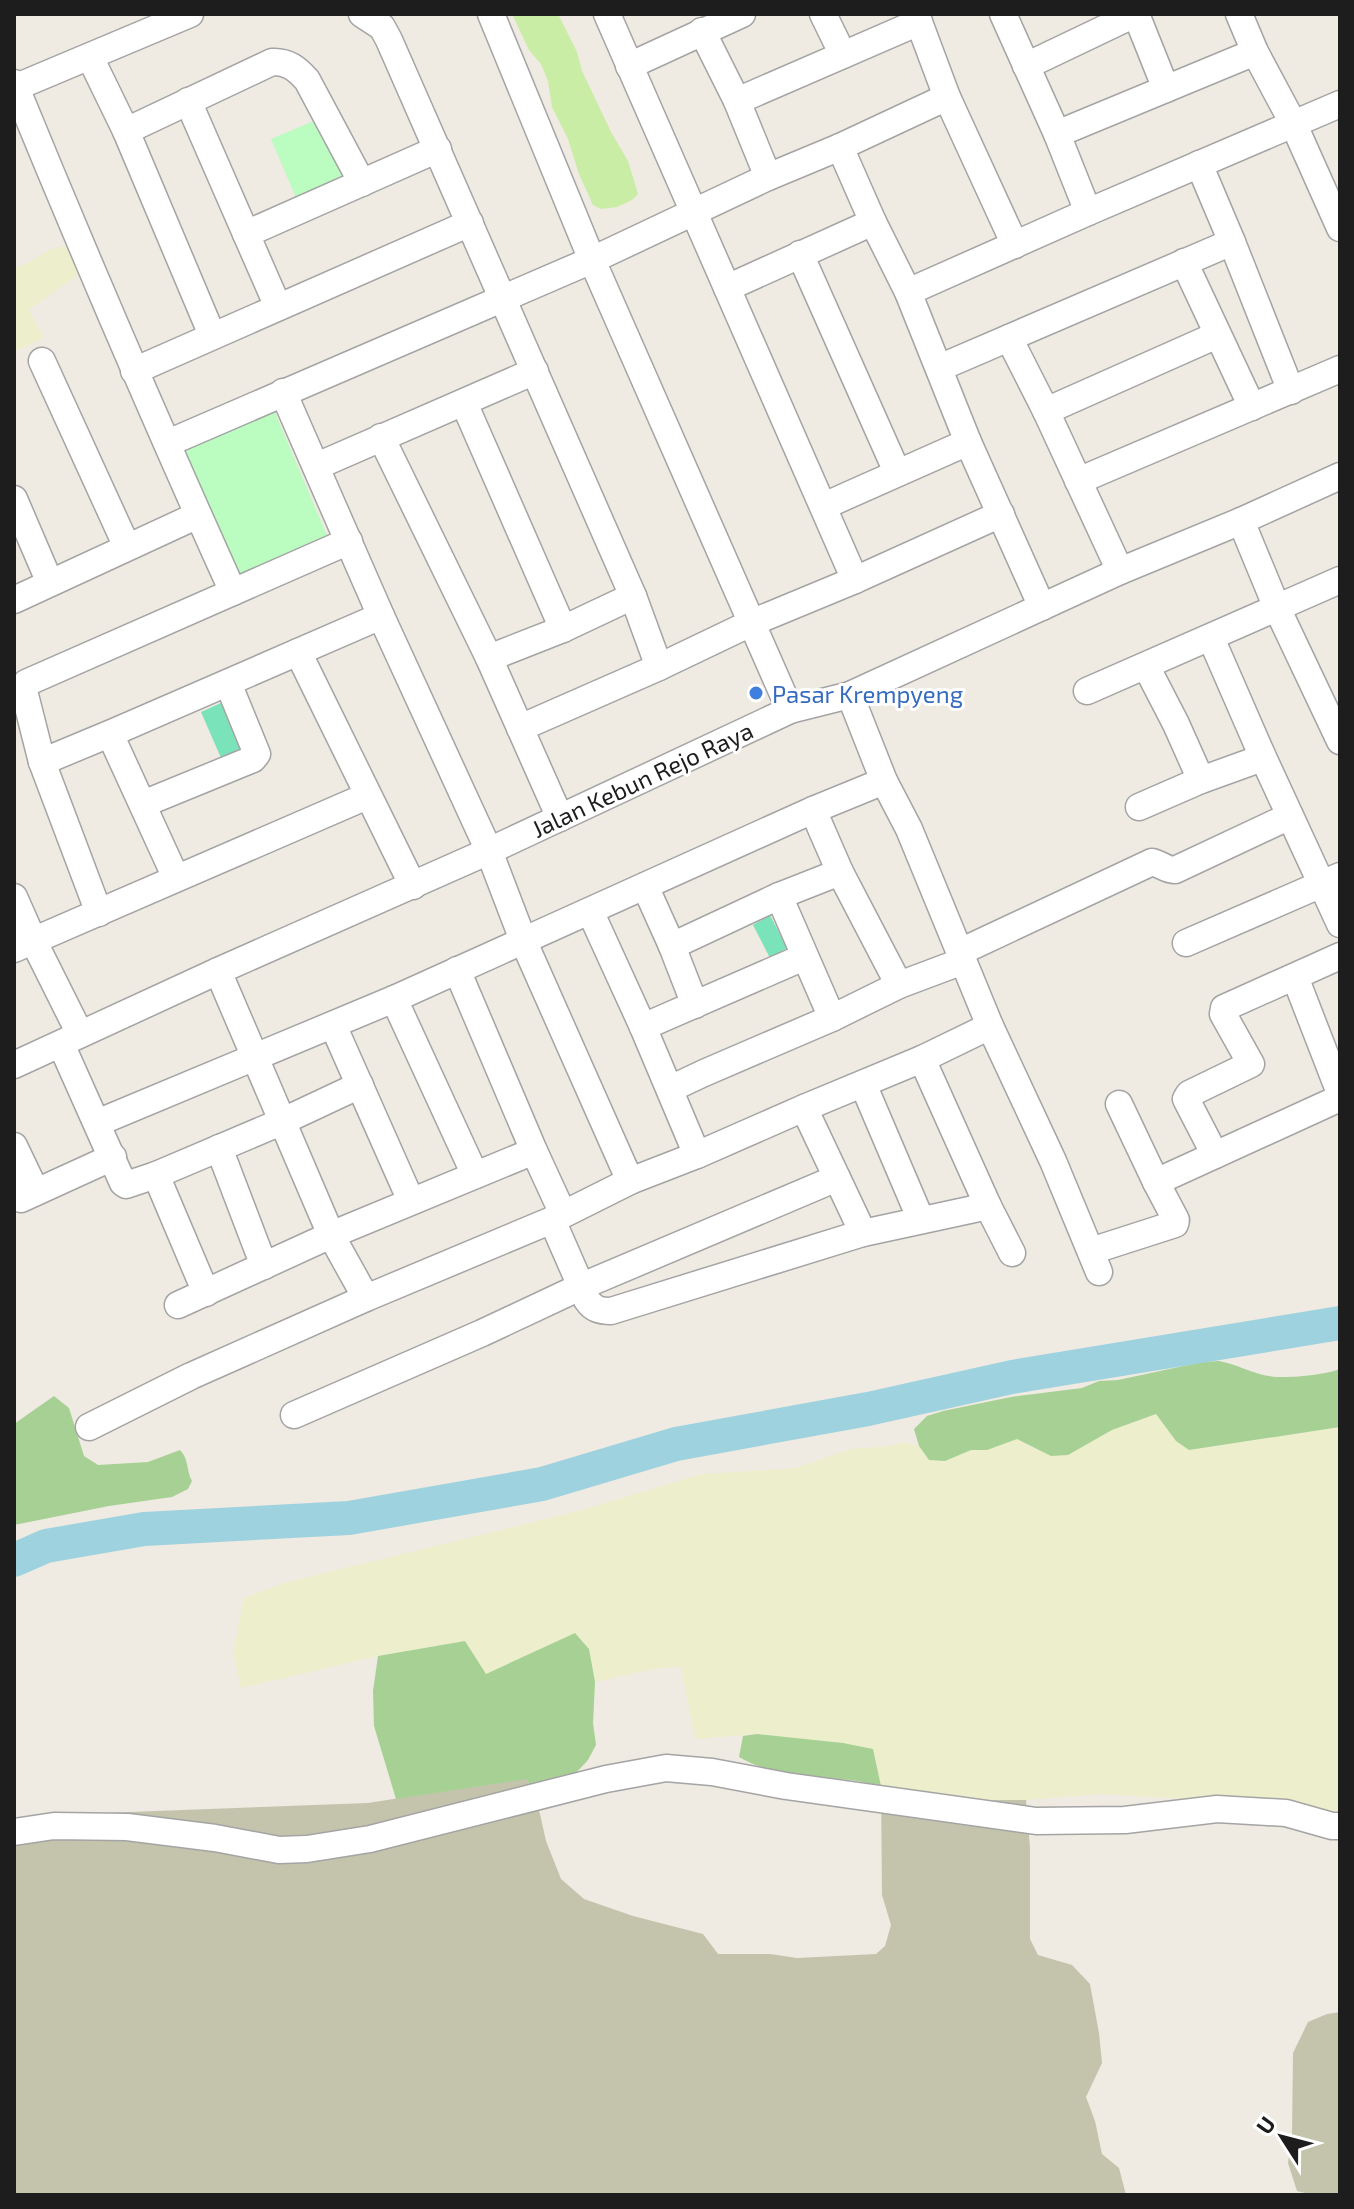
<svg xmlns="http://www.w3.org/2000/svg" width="1354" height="2209" font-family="'Exo 2',sans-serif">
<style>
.construction{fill:#c4c4ad}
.farmland{fill:#edefcc}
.grass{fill:#c9eda4}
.forest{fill:#a7d194}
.park{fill:#bbfcc0}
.pitch{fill:#7be3b9}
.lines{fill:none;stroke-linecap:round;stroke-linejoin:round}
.river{stroke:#9fd2df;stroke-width:34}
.minor-casing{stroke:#a4a4a4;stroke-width:29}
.minor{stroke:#fff;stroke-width:26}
.shop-dot{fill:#3f7fe0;stroke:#fff;stroke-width:3}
.labels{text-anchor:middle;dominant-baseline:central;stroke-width:6;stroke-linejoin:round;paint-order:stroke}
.shop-label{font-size:24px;fill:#366cbe;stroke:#fff;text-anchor:start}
.street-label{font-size:24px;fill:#1d1d1d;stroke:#fff}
</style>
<rect width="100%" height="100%" fill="#efeae2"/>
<g class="construction">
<polygon points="527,1778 540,1814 546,1841 561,1879 584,1899 633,1916 703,1934 718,1954 770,1954 797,1958 876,1954 885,1946 891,1925 882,1895 881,1786 985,1800 1026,1800 1030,1848 1030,1939 1038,1955 1072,1965 1090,1984 1099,2033 1102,2063 1086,2097 1095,2121 1102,2154 1119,2168 1126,2195 14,2195 14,1821 49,1815 368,1803"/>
<polygon points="1340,2012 1340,2195 1313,2195 1297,2191 1288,2163 1292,2135 1293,2053 1308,2022 1327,2014"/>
</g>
<g class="farmland">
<polygon points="67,246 80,262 79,274 29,310 44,338 14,352 14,268 26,264 51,249"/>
<polygon points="1156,1414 1176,1441 1189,1450 1340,1427 1340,1812 1311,1807 1101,1794 1026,1800 985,1800 881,1786 758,1734 695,1739 681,1667 654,1669 595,1682 589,1649 575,1634 486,1674 465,1641 378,1656 241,1688 233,1653 244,1598 284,1583 582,1510 702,1474 796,1468 850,1449 889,1446 903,1442 919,1446 929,1460 945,1461 971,1450 987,1450 1017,1439 1031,1447 1068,1455 1112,1430"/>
</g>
<polygon class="grass" points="512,14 558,14 577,52 582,71 611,132 628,161 638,194 632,200 617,207 601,209 593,205 579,174 568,139 552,107 548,81 541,64 529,50"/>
<g class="forest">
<path d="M 1219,1361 C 1236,1364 1254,1374 1269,1376 C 1286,1379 1324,1375 1340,1369 L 1340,1427 L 1189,1450 L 1176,1441 L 1156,1414 L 1112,1430 L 1068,1455 L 1051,1456 L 1017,1439 L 987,1450 L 971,1450 L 945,1461 L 929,1460 L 919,1446 L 914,1429 L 927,1416 L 943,1411 L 1011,1397 L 1082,1388 L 1099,1381 L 1118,1380 L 1202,1362 Z"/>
<path d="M 54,1396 L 69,1408 L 84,1456 L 98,1465 L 148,1462 L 180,1450 C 189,1459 186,1470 192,1481 L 188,1489 L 172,1497 L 109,1506 L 14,1525 L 14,1424 Z"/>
<polygon points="575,1633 589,1649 595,1682 593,1723 596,1745 588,1760 572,1777 531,1788 527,1779 396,1799 374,1726 373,1691 378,1656 465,1641 486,1674"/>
<path d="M 757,1734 L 843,1743 L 873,1749 L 881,1786 C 871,1784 860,1781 850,1780 C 812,1776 773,1777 739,1757 L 743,1736 Z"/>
</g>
<g class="park">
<polygon points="314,121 342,175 297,200 271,139"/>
<polygon points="273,408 328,538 229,581 173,450"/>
</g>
<g class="pitch">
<polygon points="223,702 243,748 221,758 201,712"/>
<polygon points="770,915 787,948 770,958 753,925"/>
</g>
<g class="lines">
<polyline class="river" points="14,1560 46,1546 144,1529 349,1518 542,1484 676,1444 868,1409 1012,1377 1340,1323"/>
<g class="minor-casing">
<g id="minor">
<polyline points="362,14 382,27 389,40 633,596 659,667"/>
<polyline points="491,14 592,260 790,710"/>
<polyline points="607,14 855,580"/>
<polyline points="823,14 843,55"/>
<polyline points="916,14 947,97 1015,245"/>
<polyline points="1003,14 1057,134 1088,212"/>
<polyline points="1136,14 1166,89"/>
<polyline points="1239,14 1255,52 1294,125 1340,228"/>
<polyline points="702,31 737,101 768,177"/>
<polyline points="90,57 126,131 212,335"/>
<polyline points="629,66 742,14"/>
<polyline points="1026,66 1135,14"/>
<path d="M 14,83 C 84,254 157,424 233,592"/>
<polyline points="14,88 190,14"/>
<polyline points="188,101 278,307"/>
<polyline points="737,101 919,22"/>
<path d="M 126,131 L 272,62 C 288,61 297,69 307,80 L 362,183"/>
<polyline points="1057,134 1255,52"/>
<polyline points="840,147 873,222 908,292 968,442 1042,607"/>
<polyline points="1199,164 1232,242 1291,391"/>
<polyline points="246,234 438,149"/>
<polyline points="800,254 897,472"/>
<polyline points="1184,262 1252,407"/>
<polyline points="727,288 873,222"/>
<polyline points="908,292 1088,212 1340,104"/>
<polyline points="1009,338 1046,411 1120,571"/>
<polyline points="42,361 127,547"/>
<polyline points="939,368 1232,242"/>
<polyline points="134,371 470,223"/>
<polyline points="283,392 381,616 489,851 523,940 630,1181"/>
<polyline points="464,403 563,629"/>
<polyline points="1046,411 1217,335"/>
<polyline points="381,437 489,658 560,818"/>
<polyline points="168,443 592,260 768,177 840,147 947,97"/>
<polyline points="317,466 535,371"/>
<polyline points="1078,481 1340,369"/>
<polyline points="14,499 50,583"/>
<polyline points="824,506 968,442"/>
<polyline points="1241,521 1277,608 1340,741"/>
<polyline points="14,600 198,515"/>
<polyline points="1211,638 1262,755"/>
<polyline points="298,652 413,886"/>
<polyline points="489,658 563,629 633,596"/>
<polyline points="1146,666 1176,724 1201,780"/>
<polyline points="1087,691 1340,580"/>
<polyline points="850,695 884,781 909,829 990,1026 1053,1161 1099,1272"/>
<polyline points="520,728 659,667 751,623 855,580 1001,514"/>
<polyline points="110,734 176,878"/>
<polyline points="42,762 114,732 381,616"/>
<polyline points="143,804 253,759 257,754 228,683"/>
<polyline points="1139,807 1201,780 1251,762 1262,755 1340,924"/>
<polyline points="813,810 840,872 899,985"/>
<polyline points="645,886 672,946 695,1005"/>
<polyline points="779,896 832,1018"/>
<polyline points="14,897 33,940 80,1034"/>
<polyline points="590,911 643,1027 697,1155"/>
<polyline points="99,913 42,762 23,687 26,683 349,541"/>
<polyline points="1186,943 1340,876"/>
<polyline points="672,946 779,896 840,872"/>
<polyline points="14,949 367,796"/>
<path d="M 960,952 L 1152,862 C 1161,864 1166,870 1175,870 L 1290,816"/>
<polyline points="457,970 534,1151 563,1214"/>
<polyline points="218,971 331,1235 366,1298"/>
<polyline points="1295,977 1340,1093"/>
<polyline points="394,999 475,1175"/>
<polyline points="333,1025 411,1201"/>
<polyline points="643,1027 804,957"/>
<polyline points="61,1044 123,1183 126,1185 156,1175 281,1122 360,1085"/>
<polyline points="922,1059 988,1206 1012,1253"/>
<polyline points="14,1065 218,971 489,851 790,710 850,695 1120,571 1241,521 1340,476"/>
<polyline points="863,1084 921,1220"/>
<polyline points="670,1089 704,1073 832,1018 899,985 963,961"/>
<polyline points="1119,1104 1156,1182 1340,1098"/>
<polyline points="804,1108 863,1233 988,1206"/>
<polyline points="97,1123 394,999 813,810 884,781"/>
<polyline points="14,1146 36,1192"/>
<polyline points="219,1148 264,1266"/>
<polyline points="1215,1155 1186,1099 1189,1094 1251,1064 1223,1014 1224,1008 1340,956"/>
<polyline points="156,1175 206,1293"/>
<polyline points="14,1192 21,1199 113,1157"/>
<path d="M 552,1220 L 587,1300 C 593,1309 600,1311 611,1311 L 863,1233"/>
<polyline points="1091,1251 1175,1224 1176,1220 1156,1182"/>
<polyline points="178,1305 331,1235 534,1151"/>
<polyline points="294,1415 482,1333 580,1287 837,1178"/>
<polyline points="89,1427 191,1376 366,1298 552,1220 630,1181 697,1155 804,1108 922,1059 990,1026"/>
<polyline points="14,1832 54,1826 127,1827 215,1838 279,1850 307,1849 370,1839 606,1779 666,1768 712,1772 786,1786 1036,1821 1125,1820 1217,1809 1286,1813 1332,1826 1340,1826"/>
</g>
</g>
<use href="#minor" class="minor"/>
</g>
<circle class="shop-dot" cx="756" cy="693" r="8"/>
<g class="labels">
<g class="shop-label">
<text x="772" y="693">Pasar Krempyeng</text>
</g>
<g class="street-label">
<text transform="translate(642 779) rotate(-25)">Jalan Kebun Rejo Raya</text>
</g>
</g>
<rect width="1354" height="2209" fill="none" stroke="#1d1d1d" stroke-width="32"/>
<g transform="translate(1282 2137) rotate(306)" stroke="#ffffff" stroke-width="6" paint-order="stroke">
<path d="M0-6L14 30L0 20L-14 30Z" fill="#1d1d1d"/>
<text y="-12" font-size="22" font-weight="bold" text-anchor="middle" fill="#1d1d1d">U</text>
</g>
</svg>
